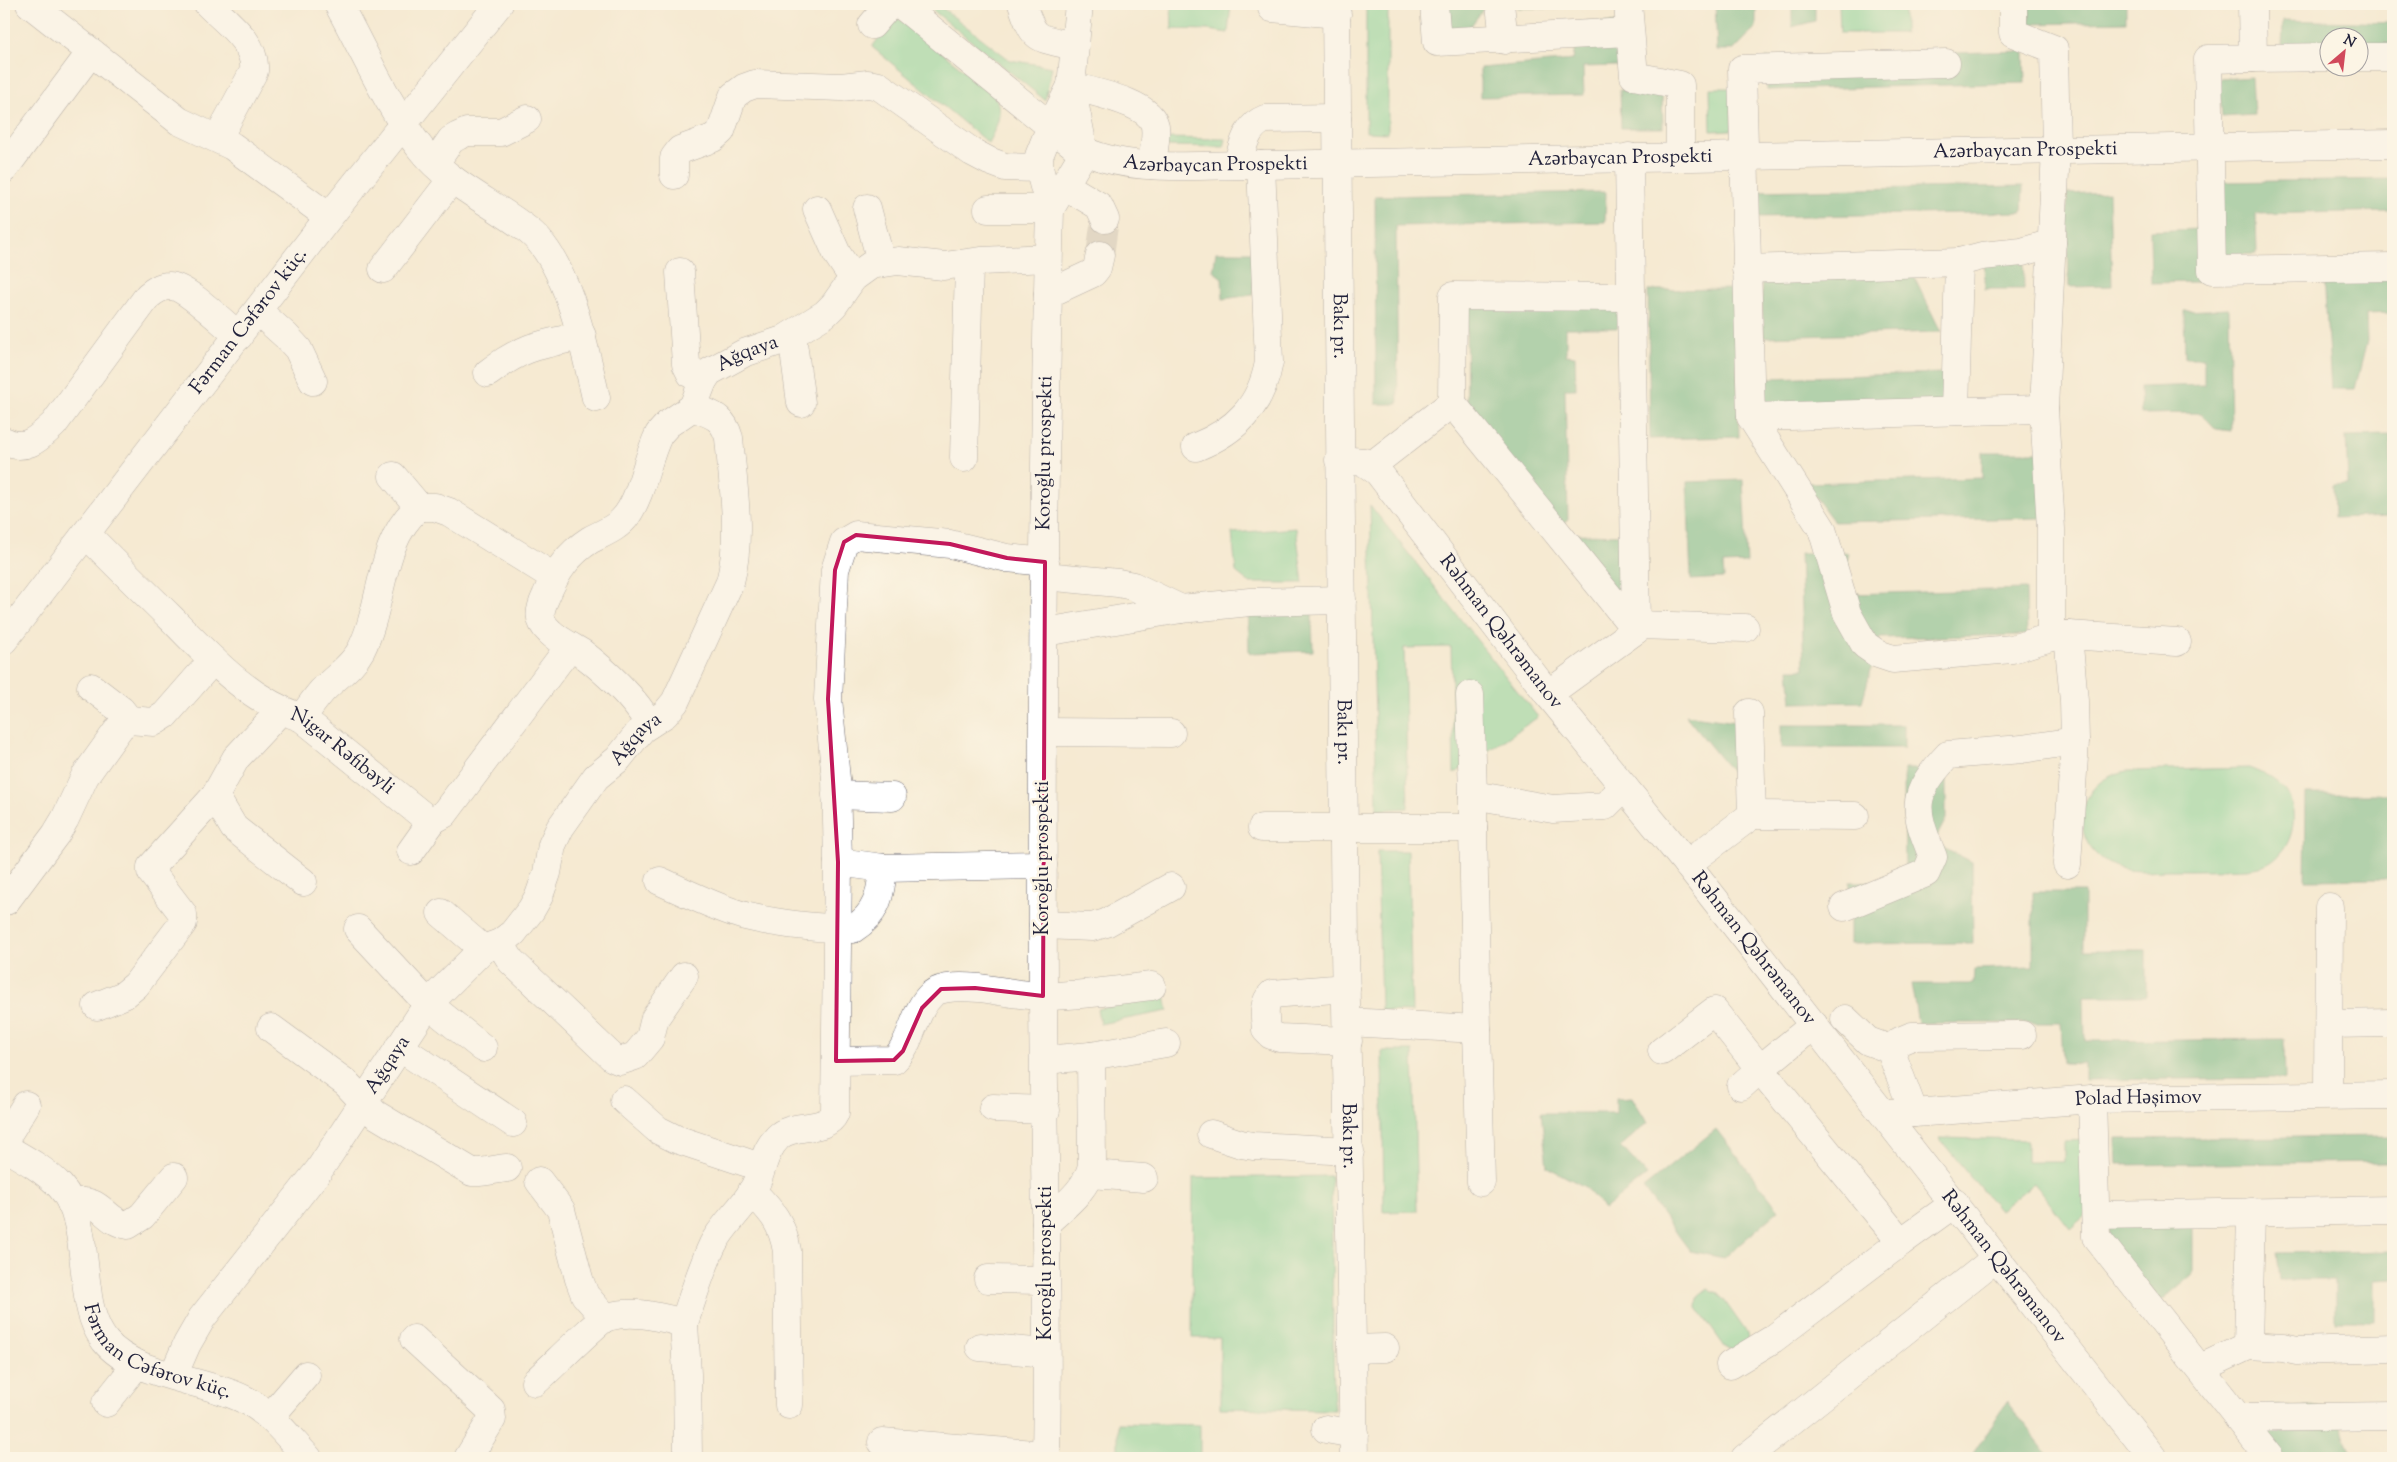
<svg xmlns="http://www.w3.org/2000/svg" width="2397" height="1462" font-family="'Sorts Mill Goudy',serif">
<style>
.green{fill:#7bd195;stroke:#4e7a68}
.forest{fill:#64b37e;stroke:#436a5c}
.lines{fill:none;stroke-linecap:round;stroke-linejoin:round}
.minor-tunnel{stroke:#cbc2b4;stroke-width:28;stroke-dasharray:28 14;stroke-linecap:butt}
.minor-casing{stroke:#6c6870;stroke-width:29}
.minor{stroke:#fff;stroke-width:28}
.marked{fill:none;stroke:#c2185b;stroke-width:4;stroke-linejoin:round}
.labels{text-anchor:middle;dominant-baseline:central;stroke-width:5;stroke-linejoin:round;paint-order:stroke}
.street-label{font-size:20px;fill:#22223b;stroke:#fcf5e5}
</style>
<rect width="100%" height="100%" fill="#fcf5e5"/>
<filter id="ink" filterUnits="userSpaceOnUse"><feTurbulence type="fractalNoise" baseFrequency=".02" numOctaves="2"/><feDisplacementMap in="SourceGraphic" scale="10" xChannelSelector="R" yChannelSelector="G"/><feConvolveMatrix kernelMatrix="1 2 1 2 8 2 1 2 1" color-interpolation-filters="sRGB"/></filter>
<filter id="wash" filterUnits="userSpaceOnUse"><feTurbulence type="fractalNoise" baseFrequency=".0096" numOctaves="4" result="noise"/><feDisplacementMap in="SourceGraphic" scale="20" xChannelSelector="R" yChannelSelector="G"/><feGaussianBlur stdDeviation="1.12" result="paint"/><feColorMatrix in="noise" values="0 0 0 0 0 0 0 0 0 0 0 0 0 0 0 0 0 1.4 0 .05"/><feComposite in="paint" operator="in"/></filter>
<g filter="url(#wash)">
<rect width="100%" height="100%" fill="#f5ead2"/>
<g class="green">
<polygon points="925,4 937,4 1010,60 1052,67 1045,100"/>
<polygon points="1171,4 1231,4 1228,33 1208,30 1172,29"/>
<polygon points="1366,4 1388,4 1388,133 1366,132"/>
<polygon points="1839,4 1904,4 1904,33 1840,33"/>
<path d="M 895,16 L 992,92 C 1005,111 998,124 988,143 L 872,47 Z"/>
<polygon points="1710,88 1731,88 1732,130 1711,131"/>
<polygon points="1163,138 1226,139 1224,147 1163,146"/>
<polygon points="1370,505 1538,717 1454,774 1451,647 1404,648 1408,808 1377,810"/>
<polygon points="1296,528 1303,583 1250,583 1236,572 1232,533"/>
<path d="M 2249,768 C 2262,773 2276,779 2285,790 C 2302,813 2292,853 2266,865 C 2261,867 2253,868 2247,869 C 2221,870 2194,870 2167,870 C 2155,870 2141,872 2129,870 C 2096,866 2074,836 2085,804 C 2092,784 2107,775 2127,771 Z"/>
<polygon points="1377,851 1408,851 1412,1012 1381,1011"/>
<polygon points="1165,996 1168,1011 1100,1024 1097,1009"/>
<polygon points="1382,1051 1413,1051 1417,1211 1384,1212"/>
<polygon points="1939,1138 2027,1140 2027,1162 2064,1162 2064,1141 2087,1140 2088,1213 2070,1229 2034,1183 1999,1211"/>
<polygon points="1331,1176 1334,1410 1220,1408 1220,1338 1192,1338 1193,1178"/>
<polygon points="1708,1289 1719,1293 1747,1333 1748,1339 1732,1351 1725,1347 1697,1308 1698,1297"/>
<polygon points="1118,1423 1200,1425 1200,1458 1118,1458"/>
</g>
<g class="forest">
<polygon points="1443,4 1487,4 1468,30 1443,30"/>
<polygon points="1518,4 1558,4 1557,9 1518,8"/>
<polygon points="1715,4 1756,4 1756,27 1734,50 1717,50"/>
<polygon points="1792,4 1815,4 1815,21 1792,27"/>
<polygon points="2029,4 2126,4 2126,22 2029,24"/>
<polygon points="2283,20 2393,23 2393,48 2360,48 2360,38 2330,38 2329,48 2282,49"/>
<polygon points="1579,22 1617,23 1619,66 1583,67 1584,95 1480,97 1480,68 1573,60"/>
<polygon points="2024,51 2025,83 1767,90 1766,58"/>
<polygon points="2252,77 2254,115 2222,117 2219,79"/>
<polygon points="1662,88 1663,128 1621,128 1620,90"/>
<polygon points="2393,179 2393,211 2256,214 2257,254 2223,255 2220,182"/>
<polygon points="2023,186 2022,212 1756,217 1754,191"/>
<polygon points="1606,192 1605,222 1396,226 1398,404 1376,404 1375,196"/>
<polygon points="2109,192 2112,286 2069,287 2067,194"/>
<polygon points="2199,229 2200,282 2151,283 2150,231"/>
<polygon points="1216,252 1254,252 1253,295 1223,299 1222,278 1213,271"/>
<polygon points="1984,252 2023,252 2024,289 1985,289"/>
<polygon points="2393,275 2393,313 2366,314 2367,341 2355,389 2331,389 2324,277"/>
<polygon points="1914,276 1941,332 1764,337 1761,279"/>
<polygon points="1735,289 1739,437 1650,439 1648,290"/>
<polygon points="1466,306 1618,306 1618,328 1566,328 1566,355 1575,356 1576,389 1565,389 1568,520 1557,529 1467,417"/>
<polygon points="2229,309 2231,431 2216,429 2201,413 2141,414 2140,387 2204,385 2204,358 2185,358 2184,311"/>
<polygon points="1942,373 1944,404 1766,407 1765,378"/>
<polygon points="2390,435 2393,516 2334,518 2333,485 2348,484 2346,436"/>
<polygon points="1982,452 2043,452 2045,518 1834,522 1805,483 1982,478"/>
<polygon points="1743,480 1747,563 1723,564 1724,578 1691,580 1687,482"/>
<polygon points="1575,534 1631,535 1631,621"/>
<polygon points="1800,553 1848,553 1849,594 2026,589 2027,635 1880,638 1862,702 1792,703 1789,669 1804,669"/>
<polygon points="1312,612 1313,651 1249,653 1248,616"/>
<polygon points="1685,715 1744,723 1744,770 1735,776"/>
<rect x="1781" y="725" width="123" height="23"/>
<polygon points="1904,769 1946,769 1946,819 1934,842 1972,862 1973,943 1850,944 1850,882 1905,881"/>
<polygon points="2306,794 2393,794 2393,879 2305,880"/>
<polygon points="2033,892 2084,892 2084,950 2146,950 2146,996 2084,996 2085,1041 2284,1039 2285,1080 2274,1078 2085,1080 2085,1064 2063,1063 2061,1023 1918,1023 1911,984 1973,984 1974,969 2033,967"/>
<polygon points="1632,1097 1648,1123 1621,1146 1647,1175 1604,1209 1585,1187 1547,1167 1541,1113 1616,1113 1616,1098"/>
<polygon points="1716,1129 1779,1210 1724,1258 1690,1251 1643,1188"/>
<polygon points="2393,1136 2393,1162 2117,1165 2116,1139"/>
<polygon points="2109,1222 2193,1223 2193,1274 2161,1301 2108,1237"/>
<polygon points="2393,1251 2393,1279 2374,1280 2374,1321 2335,1321 2335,1280 2279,1280 2276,1253"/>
<polygon points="2007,1402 2051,1458 1970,1458"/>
<polygon points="2334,1406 2354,1458 2284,1458 2242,1407"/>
</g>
</g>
<g filter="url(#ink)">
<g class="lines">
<polyline class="minor-tunnel" points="1100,255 1105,219"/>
<g class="minor-casing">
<g id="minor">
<polyline points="30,4 179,121 232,146 329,217"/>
<path d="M 208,4 C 226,22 257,43 254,71 L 218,138"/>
<path d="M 338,4 C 363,49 389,109 421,149 C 449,185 494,203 529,231 C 568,262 585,350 596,398"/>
<path id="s1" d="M 900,4 L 1076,147 C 1128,175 1203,164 1261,165 L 2393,144"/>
<path d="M 1022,4 C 1035,42 1036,37 1074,46"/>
<path id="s2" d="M 1336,4 L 1345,948 L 1354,1458"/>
<polyline points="1434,4 1437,42 1629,32"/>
<polyline points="1500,4 1504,40"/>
<polyline points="1628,4 1634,76 1680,85 1680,157"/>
<polyline points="2252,4 2253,58 2208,59 2212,270 2393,267"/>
<polyline points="1272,8 1337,14"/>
<polyline points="872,25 890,4"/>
<polyline points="2360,57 2393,57"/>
<polyline points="2253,58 2330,57"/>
<polyline points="1946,63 1742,69 1751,417 2044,409"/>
<path d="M 1071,86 C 1092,92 1150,102 1155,126 C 1157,138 1153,153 1152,165"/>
<polyline points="435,163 451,140 458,136 467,132 501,132 527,119"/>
<path d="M 1237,164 C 1243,147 1246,126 1265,119 L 1337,118"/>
<polyline points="4,169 91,52"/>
<polyline points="674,175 674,158 680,150 713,138 721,131 733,96 744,88 755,84 841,87 868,84 879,86 972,152 989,161 1005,167 1039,168"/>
<polyline points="1064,185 1099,206 1105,219"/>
<polyline points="867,208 881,262"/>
<polyline points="817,209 837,254 853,278"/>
<polyline points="988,209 1050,209"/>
<polyline points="1050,209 1084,152 1071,86 1079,4"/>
<polyline points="1959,262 1982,256 2022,252 2052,243"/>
<polyline points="383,269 452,179"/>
<polyline points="1746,269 1959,262 1955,411"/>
<polyline points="680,272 686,364 691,374 703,381"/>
<polyline points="1048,294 1093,273 1097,268 1100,255"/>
<polyline points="258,311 286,336 298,349 313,381"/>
<polyline points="792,335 801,403"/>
<path d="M 488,373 C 523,346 539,345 582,336"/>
<polyline points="1452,403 1636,630"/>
<polyline points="1751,417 1822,529 1847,613 1865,645 1878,654 1893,659 2012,649 2051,637 2051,529 2044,409 2056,150 2054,49 2013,33 2013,4"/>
<path d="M 4,441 C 26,452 38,439 54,424 L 148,296 C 154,291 160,286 169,286 C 185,285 225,325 239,336"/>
<path d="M 1196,447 C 1236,431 1261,406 1269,362 L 1261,165"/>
<polyline points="964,458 969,265"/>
<path id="s3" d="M 1339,460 L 1364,462 L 1378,472 L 1548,694 L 1687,864 L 2153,1458"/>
<polyline points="1371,466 1452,403 1453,296 1630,297"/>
<polyline points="393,476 419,507"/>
<path id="s4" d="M 86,534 C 115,563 144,592 173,620 C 211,659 249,700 302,718 L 427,819 L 433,820 L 444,814 L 570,646"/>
<polyline points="1045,576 1118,583 1133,586 1181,609 1045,632"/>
<polyline points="1181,609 1250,602 1342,600"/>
<polyline points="1635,625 1745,628"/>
<polyline points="2051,637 2068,635 2177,642"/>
<path id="s5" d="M 4,640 L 329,217 L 499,4"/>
<polyline points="91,687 121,710 129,720"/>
<polyline points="1548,694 1636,630 1629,157"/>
<polyline points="1470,695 1473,795"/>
<path d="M 302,718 C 308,709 315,699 322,691 C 335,677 352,667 361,650 C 384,605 378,541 419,507 L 435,507 L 449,512 L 554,577"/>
<path d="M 649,724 C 636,699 604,670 582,653 C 571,646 559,641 550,632 C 537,620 539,611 546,596 C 556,572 568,554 590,540 C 603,533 618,528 627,515 C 643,492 646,460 659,434 L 668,424 L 693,407"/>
<polyline points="1044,732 1171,733"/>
<polyline points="836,795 892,797"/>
<polyline points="215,796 234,828 303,882"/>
<polyline points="1752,815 1855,816"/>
<polyline points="1262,828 1473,828 1473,795 1553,809 1605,806 1624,787"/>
<polyline points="411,851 433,820"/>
<polyline points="838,862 883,868 1043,865"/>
<polyline points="1687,864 1752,815 1749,713"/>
<polyline points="2067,864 2075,741 2074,701 2068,635"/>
<path d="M 660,881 C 687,893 716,908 745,916 C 777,924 820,928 853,929 C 877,914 881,894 883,868"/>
<polyline points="6,901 56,834 65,819 85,776 120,727 129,720 154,722 165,715 213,660"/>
<path d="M 1844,907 L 1926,873 L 1933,857 C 1913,808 1910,796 1948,755 L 2022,749 L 2075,741"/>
<polyline points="441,913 483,949"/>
<polyline points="1043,925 1092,927 1106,923 1171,887"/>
<polyline points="358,929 428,1004 483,1048"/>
<polyline points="500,943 511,961 613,1058 620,1061 635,1056 650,1038 655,1018 684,976"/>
<path d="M 1346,988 L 1272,994 C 1262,1004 1265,1016 1266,1030 L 1271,1035 L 1279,1038 L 1348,1041"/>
<polyline points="97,1006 124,995 136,985 183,923 183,914 151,872 151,867 215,796 236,758 280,711"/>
<polyline points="1845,1019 1868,1041 1890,1049"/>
<polyline points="1347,1022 1477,1029 1473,828"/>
<polyline points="2329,1024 2393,1023"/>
<path d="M 271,1028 L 346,1083 L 375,1114 L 472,1172 C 486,1173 494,1169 507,1168"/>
<polyline points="1477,1029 1481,1182"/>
<polyline points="399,1047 513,1123"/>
<polyline points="1662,1051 1714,1011 1760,1069 1814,1025"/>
<polyline points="1044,1060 1091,1056 1166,1043"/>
<path d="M 836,1061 L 894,1060 C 913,1042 913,1011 932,994 C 943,985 967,987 980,988 C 1001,991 1024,996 1045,996 C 1081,996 1116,990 1152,986"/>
<polyline points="1741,1086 1760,1069 1901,1242 1955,1203"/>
<polyline points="2328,1095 2329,907"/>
<polyline points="2092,1099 2096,1237 2270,1458"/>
<polyline points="624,1100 658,1130 676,1139 760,1167"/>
<polyline points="993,1108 1046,1110"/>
<path id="s6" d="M 1884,1113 L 1914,1113 L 2092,1099 L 2393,1095"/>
<polyline points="1914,1113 1890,1049 1900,1041 1912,1036 2022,1035"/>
<polyline points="1211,1134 1241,1144 1253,1146 1350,1151"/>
<polyline points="4,1140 26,1105"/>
<path id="s7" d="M 4,1147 C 23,1158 44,1169 60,1186 C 83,1211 82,1256 87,1288 C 89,1307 93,1325 105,1341 C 135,1378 210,1379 251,1403 C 273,1416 290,1439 308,1458"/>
<polyline points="1091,1174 1144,1178"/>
<polyline points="539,1181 561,1210 579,1279 585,1295 605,1318"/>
<path d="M 752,1191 C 772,1212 782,1222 787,1251 L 789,1405"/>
<path d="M 71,1203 C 103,1196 102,1221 128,1225 L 142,1216 L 174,1177"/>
<polyline points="2251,1212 2248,1346 2283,1348 2297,1351 2393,1348"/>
<polyline points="2096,1215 2393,1210"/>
<path d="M 1046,1223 C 1064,1206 1087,1190 1092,1165 L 1091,1056"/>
<polyline points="988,1279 1046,1280"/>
<path d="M 684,1323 C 693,1297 701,1269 713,1244 C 723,1225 741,1210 752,1192 C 763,1173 762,1153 778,1137 C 793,1122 826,1133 835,1113 L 838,862 L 836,779 L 828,699 L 835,570 L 844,542 L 856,535 L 950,544 L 1007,558 L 1045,562"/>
<polyline points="414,1339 491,1410 492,1419 468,1458"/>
<polyline points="980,1347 1046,1353"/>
<polyline points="1353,1349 1385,1348"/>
<polyline points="1730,1365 1773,1339 1901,1242"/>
<polyline points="2201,1368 2248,1346"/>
<path id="s8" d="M 173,1376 L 187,1344 L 202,1318 L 319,1170 L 428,1004 L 483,949 L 500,943 L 513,933 L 531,910 L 539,896 L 547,873 L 552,845 L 560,828 L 596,777 L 618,759 L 642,729 L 665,714 L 675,702 L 730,582 C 742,537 733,484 729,438 C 723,416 712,415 693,407 L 703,381 L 709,372 L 744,353 L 783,340 L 825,314 L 834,305 L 853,278 L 871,265 L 898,261 L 944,266 L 981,261 L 1048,258"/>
<path d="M 535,1382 C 548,1371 597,1321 607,1317 C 633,1309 659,1317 684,1323 L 687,1374 L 688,1458"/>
<polyline points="106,1403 137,1364"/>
<polyline points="270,1417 306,1375"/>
<polyline points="2238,1418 2393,1416"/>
<polyline points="1326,1429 1354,1434"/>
<polyline points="882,1442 1046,1455"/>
<path id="s9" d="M 1046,1458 C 1049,1303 1044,1149 1043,994 C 1042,732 1043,471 1050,209 L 1039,168 L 1039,156 L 1051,126 L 1071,86"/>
<polyline points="1745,1458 1996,1258"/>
</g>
</g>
<use href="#minor" class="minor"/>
</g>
</g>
<path d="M0 0H2397V1462H0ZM 856,535 L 950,544 L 1007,558 L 1045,562 L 1043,996 L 975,988 L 941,989 L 922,1008 L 903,1051 L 894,1060 L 836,1061 L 838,862 L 828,699 L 835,570 L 844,542 Z" fill="#f5ead2" fill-opacity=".55" fill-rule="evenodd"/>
<path class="marked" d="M 856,535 L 950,544 L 1007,558 L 1045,562 L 1043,996 L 975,988 L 941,989 L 922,1008 L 903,1051 L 894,1060 L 836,1061 L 838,862 L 828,699 L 835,570 L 844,542 Z"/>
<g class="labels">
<g class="street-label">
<text stroke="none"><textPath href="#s1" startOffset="1179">Azərbaycan Prospekti</textPath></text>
<text stroke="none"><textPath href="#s1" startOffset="774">Azərbaycan Prospekti</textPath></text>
<text stroke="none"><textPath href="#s1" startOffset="369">Azərbaycan Prospekti</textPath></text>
<text stroke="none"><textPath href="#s5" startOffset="402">Fərman Cəfərov küç.</textPath></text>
<text stroke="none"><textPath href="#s2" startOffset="322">Bakı pr.</textPath></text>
<text stroke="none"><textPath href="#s8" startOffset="1262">Ağqaya</textPath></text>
<text stroke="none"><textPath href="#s9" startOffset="1005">Koroğlu prospekti</textPath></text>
<text stroke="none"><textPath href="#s3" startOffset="244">Rəhman Qəhrəmanov</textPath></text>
<text stroke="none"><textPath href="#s2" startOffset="728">Bakı pr.</textPath></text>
<text stroke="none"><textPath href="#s8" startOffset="799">Ağqaya</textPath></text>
<text stroke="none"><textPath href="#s4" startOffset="338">Nigar Rəfibəyli</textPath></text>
<text transform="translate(1043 858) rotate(-90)">Koroğlu prospekti</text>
<text stroke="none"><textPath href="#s3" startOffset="649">Rəhman Qəhrəmanov</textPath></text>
<text stroke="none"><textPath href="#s8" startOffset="379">Ağqaya</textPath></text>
<text stroke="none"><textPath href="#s6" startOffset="255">Polad Həşimov</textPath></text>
<text stroke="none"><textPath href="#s2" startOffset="1132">Bakı pr.</textPath></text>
<text transform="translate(1046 1263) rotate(-90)">Koroğlu prospekti</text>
<text stroke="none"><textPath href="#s3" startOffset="1054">Rəhman Qəhrəmanov</textPath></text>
<text stroke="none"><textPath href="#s7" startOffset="281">Fərman Cəfərov küç.</textPath></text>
</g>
</g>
<rect width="2397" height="1462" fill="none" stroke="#fcf5e5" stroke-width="20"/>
<g transform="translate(2344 52) rotate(28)"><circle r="24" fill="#fcf5e5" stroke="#a5a1a1"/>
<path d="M0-4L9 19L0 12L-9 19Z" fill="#d1495b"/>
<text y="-8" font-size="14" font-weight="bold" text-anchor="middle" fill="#22223b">N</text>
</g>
</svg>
